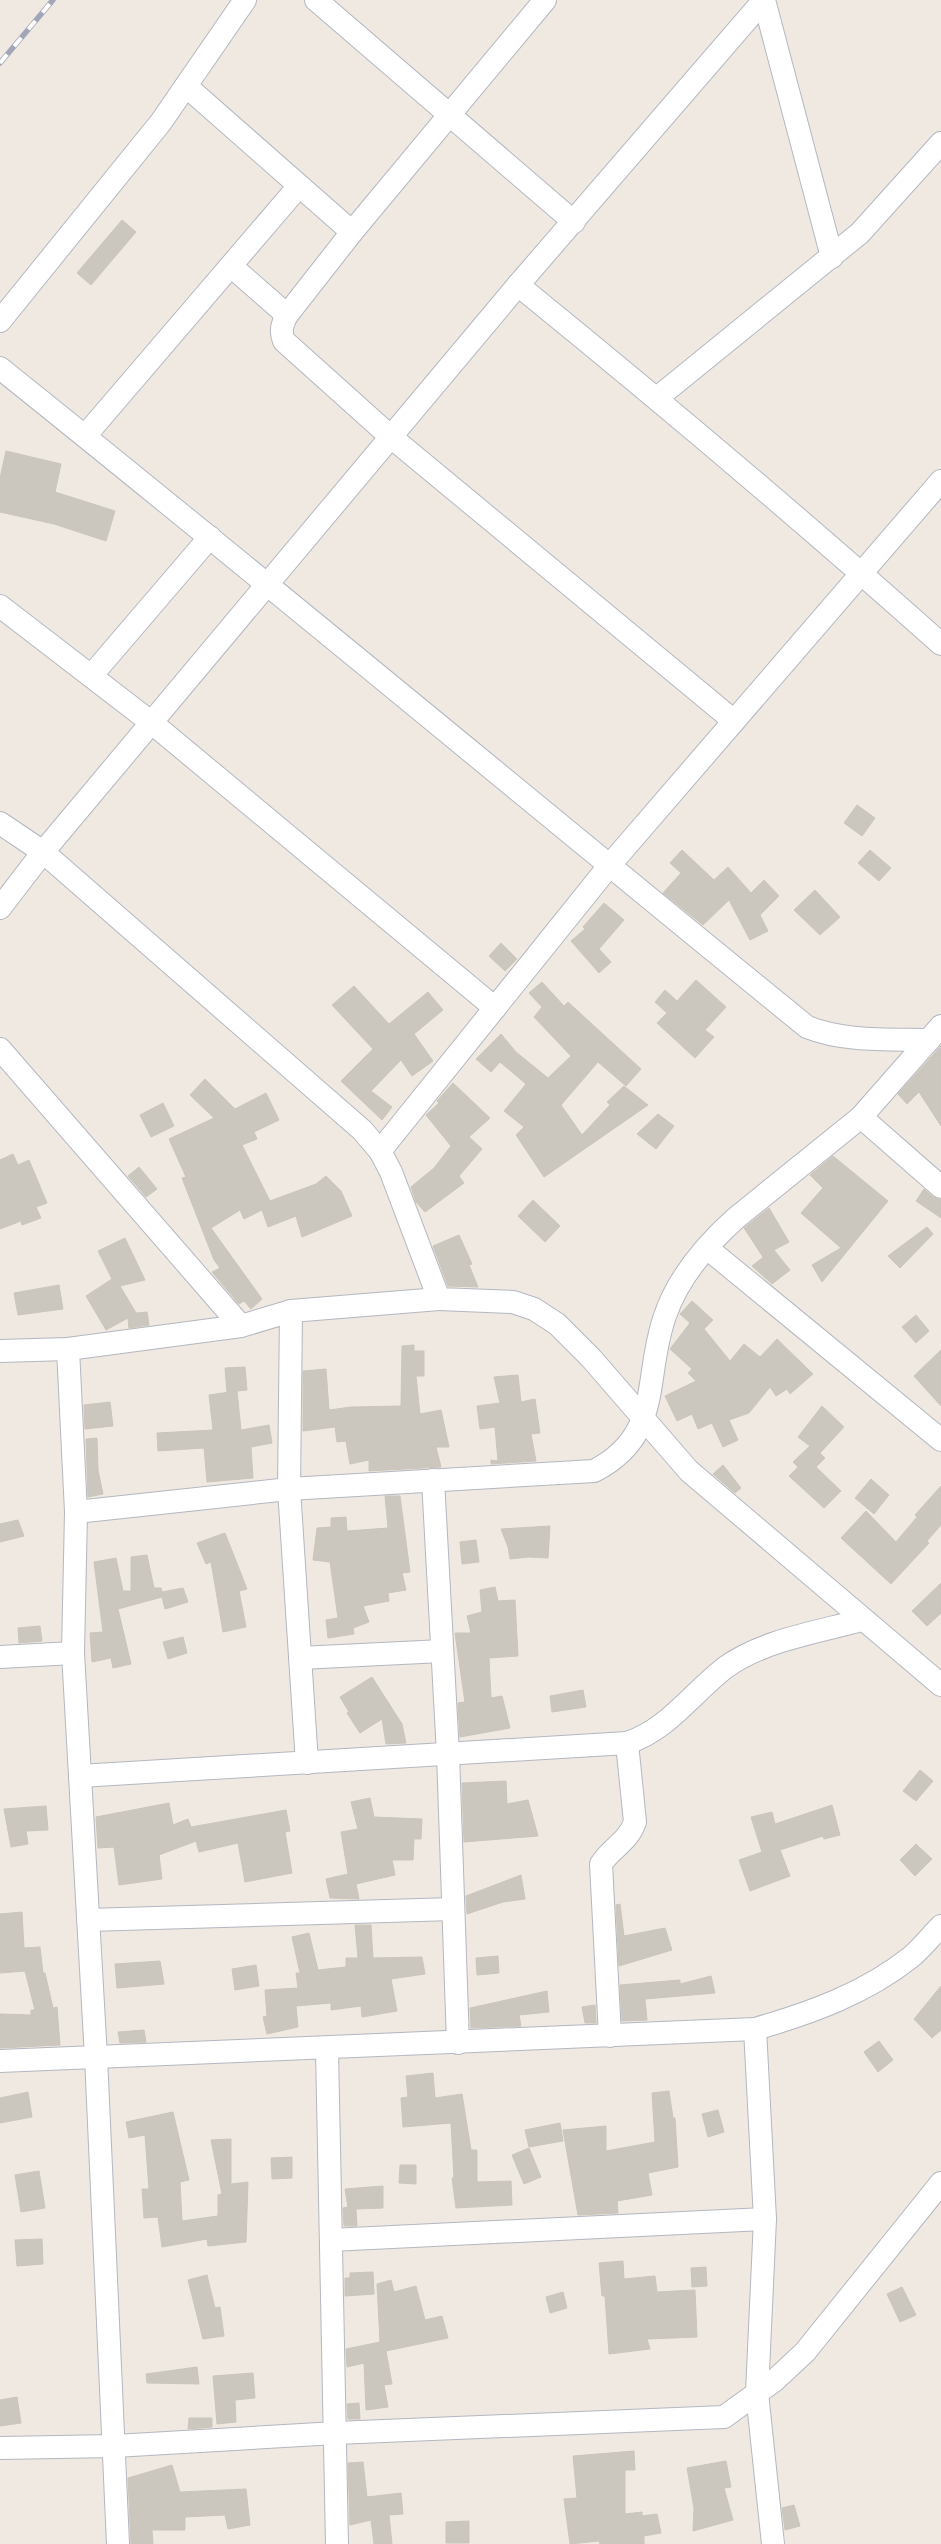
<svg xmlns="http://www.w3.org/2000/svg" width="941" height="2544" font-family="Quicksand,sans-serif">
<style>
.building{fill:#cbc7bf;stroke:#cbc5ba}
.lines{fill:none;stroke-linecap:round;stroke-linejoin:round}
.minor-casing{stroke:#b4b7c1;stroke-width:24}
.minor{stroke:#fff;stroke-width:22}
.rail-casing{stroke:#a3a6b8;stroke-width:5.5}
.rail{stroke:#fff;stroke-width:4;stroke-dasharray:11;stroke-linecap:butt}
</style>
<rect width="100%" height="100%" fill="#efe9e1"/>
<g class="building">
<polygon points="122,220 136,232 91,285 77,273"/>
<polygon points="6,451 61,464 55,492 115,511 106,541 54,524 0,512 0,478"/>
<polygon points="857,805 875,818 862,836 844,823"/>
<polygon points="682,850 714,880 728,867 751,893 764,880 779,896 760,915 768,931 750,940 729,900 703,925 663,893 681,873 670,863"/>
<polygon points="870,850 891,868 879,881 858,863"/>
<polygon points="815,890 840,917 820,935 794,910"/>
<polygon points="604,903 624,920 599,949 611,962 599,973 571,941 585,929 583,927"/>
<polygon points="501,943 517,959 505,971 489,956"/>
<polygon points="696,980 726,1007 705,1030 714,1037 695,1058 657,1023 667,1013 655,1002 665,990 677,1001"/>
<polygon points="542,982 564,1006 568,1002 641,1069 626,1086 598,1062 561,1105 582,1135 610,1105 607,1102 624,1086 648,1105 544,1177 516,1135 524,1127 504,1111 526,1084 500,1062 491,1072 476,1059 501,1034 516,1052 548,1078 571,1056 534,1017 542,1007 529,993"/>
<polygon points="354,986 389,1024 428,992 443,1010 414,1034 433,1061 412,1076 401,1060 371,1091 392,1107 382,1120 341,1081 373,1049 332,1005"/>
<polygon points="941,1046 941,1126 919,1092 907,1104 898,1094"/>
<polygon points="205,1079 235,1109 266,1093 279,1120 254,1132 257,1139 242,1145 270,1201 316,1184 326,1176 341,1191 352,1216 302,1237 296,1216 268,1227 262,1210 244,1219 240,1210 211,1228 262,1299 251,1309 244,1301 239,1304 212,1272 220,1268 214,1260 182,1178 186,1177 169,1139 214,1118 190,1095"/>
<polygon points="453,1083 490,1118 469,1137 482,1149 459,1176 464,1183 425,1212 416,1202 411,1187 434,1168 451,1146 426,1115 439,1103 437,1101"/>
<polygon points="163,1103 174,1126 151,1137 140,1115"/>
<polygon points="658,1114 674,1126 656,1149 637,1134"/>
<polygon points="13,1154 18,1165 29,1160 47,1203 36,1207 41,1218 22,1225 21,1221 0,1229 0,1160"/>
<polygon points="833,1156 888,1201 822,1282 812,1265 841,1248 801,1213 823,1188 810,1175"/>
<polygon points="139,1167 157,1189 146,1197 128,1176"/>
<polygon points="924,1189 933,1197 941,1200 941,1218 916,1201"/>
<polygon points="533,1200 560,1226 545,1242 518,1216"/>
<polygon points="769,1208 789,1242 774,1250 790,1270 772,1284 752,1266 766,1255 763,1257 744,1228"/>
<polygon points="927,1227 933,1234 900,1268 888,1256"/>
<polygon points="459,1235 472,1264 469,1265 478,1287 448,1286 433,1246"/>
<polygon points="125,1238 145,1280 120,1286 136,1313 147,1312 149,1325 129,1328 128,1318 106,1330 86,1296 112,1279 98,1251"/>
<polygon points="59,1285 63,1309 18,1315 14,1293"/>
<polygon points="692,1301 713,1320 704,1329 730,1361 744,1344 760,1357 777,1339 813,1374 790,1394 787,1389 776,1396 770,1387 749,1413 729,1420 738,1440 723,1447 712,1423 698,1429 692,1414 677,1421 665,1396 696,1381 688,1373 692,1369 670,1349 690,1323 680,1314"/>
<polygon points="916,1315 929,1331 916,1343 902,1327"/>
<polygon points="414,1345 414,1351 424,1351 424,1376 416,1376 420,1414 441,1410 449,1447 436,1447 441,1467 369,1471 369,1460 350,1464 346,1441 337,1442 335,1427 303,1431 303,1371 326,1369 329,1410 351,1407 401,1406 402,1346"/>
<polygon points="941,1350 941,1406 914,1376"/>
<polygon points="245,1367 247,1390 227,1392 225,1368"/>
<polygon points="518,1375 521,1402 535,1399 540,1433 531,1434 536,1461 491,1464 491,1460 498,1461 495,1427 480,1429 477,1406 500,1403 494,1377"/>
<polygon points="237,1391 241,1430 269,1425 272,1443 251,1447 253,1478 207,1482 204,1448 158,1451 157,1433 213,1430 209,1395"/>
<polygon points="110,1402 113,1426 85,1429 84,1405"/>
<polygon points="822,1406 844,1427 820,1453 825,1458 816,1467 841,1491 824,1508 789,1476 798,1467 793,1462 810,1446 798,1437"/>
<polygon points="97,1438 98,1470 103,1494 88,1497 86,1439"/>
<polygon points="723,1465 741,1488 735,1493 713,1474"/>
<polygon points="871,1479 889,1495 874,1514 855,1498"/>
<polygon points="941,1486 941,1525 927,1541 929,1543 891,1584 841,1538 866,1511 896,1542 917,1517 915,1515"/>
<polygon points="385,1496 400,1496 410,1572 402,1573 406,1590 388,1593 389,1601 363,1606 369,1622 353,1628 354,1634 328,1638 326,1620 338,1618 330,1562 313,1560 317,1528 331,1527 331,1518 346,1517 347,1531 388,1528"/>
<polygon points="18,1520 24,1536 0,1542 0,1524"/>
<polygon points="550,1526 548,1558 529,1557 510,1559 508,1547 501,1529"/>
<polygon points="225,1533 247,1589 239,1591 246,1627 223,1632 211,1562 206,1564 197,1543"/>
<polygon points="476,1540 479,1562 462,1564 460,1542"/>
<polygon points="147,1555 154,1588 161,1588 162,1592 183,1588 188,1602 165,1609 162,1597 118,1609 131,1664 113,1668 111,1658 92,1662 90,1633 103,1632 94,1562 116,1558 123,1591 131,1591 131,1557"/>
<polygon points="941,1583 941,1613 927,1626 912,1611"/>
<polygon points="495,1587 498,1601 515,1600 518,1656 489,1658 491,1698 502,1696 510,1728 460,1737 458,1703 465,1702 455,1633 471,1633 467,1616 482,1612 480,1590"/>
<polygon points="40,1626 42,1641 19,1643 18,1628"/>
<polygon points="183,1637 187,1653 168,1659 163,1642"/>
<polygon points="372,1677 402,1724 406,1743 386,1744 382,1719 360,1733 347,1713 349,1712 340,1697"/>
<polygon points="583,1690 586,1707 552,1712 550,1696"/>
<polygon points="920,1770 933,1781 916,1801 903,1791"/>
<polygon points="506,1781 507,1804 528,1800 538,1836 464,1842 462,1783"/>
<polygon points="370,1798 374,1817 422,1819 421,1839 414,1839 413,1860 392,1860 395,1875 356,1884 359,1899 330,1898 326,1879 348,1874 341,1832 358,1829 351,1802"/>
<polygon points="169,1803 173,1825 188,1819 191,1827 286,1810 290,1831 285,1832 292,1873 245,1882 238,1843 199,1852 196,1841 159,1855 162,1879 119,1885 114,1847 98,1848 96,1817"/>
<polygon points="832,1805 840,1835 824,1839 823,1836 780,1850 790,1876 750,1891 739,1860 762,1852 751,1817 772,1812 775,1824"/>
<polygon points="46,1806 48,1830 26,1831 28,1844 11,1847 4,1809"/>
<polygon points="916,1844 932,1859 915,1876 900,1860"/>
<polygon points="521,1875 525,1899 503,1902 467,1914 466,1896"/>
<polygon points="620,1904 624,1936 665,1928 672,1950 619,1966 616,1905"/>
<polygon points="22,1912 24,1948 40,1947 43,1973 45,1973 53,2008 57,2007 60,2045 0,2048 0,2014 31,2015 31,2010 35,2010 25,1971 0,1973 0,1914"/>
<polygon points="355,1925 371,1925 373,1958 422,1957 425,1974 391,1979 397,2011 362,2017 361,2006 331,2010 331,2003 296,2006 298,2027 267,2034 263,2017 267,2016 265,1990 298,1988 296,1973 300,1973 292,1937 309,1933 318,1970 346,1967 346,1958 358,1958"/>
<polygon points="498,1956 499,1973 477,1975 476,1958"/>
<polygon points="160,1961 164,1984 117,1988 115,1964"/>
<polygon points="256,1965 259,1986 235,1990 232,1969"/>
<polygon points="711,1976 715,1993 645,1999 647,2020 622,2021 620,1985 680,1980 680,1984"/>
<polygon points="941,1986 941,2030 932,2038 914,2019"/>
<polygon points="547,1991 549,2012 519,2015 521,2026 471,2028 470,2008"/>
<polygon points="595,2005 596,2023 585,2023 582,2007"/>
<polygon points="144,2030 146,2042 120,2043 118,2032"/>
<polygon points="879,2041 893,2060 878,2072 864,2052"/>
<polygon points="433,2073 435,2098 462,2094 471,2150 477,2150 477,2182 511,2181 512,2205 456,2208 452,2178 454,2178 451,2123 403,2127 401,2098 408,2097 406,2076"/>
<polygon points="669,2091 673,2118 675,2118 678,2167 648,2173 652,2195 617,2201 618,2213 578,2215 563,2130 606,2126 606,2151 655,2142 652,2093"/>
<polygon points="28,2092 32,2117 0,2123 0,2098"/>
<polygon points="718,2110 724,2132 708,2137 702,2114"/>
<polygon points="173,2112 189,2180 180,2182 182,2221 218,2216 218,2195 222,2194 211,2140 231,2139 231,2184 248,2182 246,2242 208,2246 207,2239 162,2247 158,2217 144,2218 142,2189 149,2189 145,2135 129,2138 126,2122"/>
<polygon points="560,2123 563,2141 529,2147 525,2130"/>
<polygon points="529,2148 541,2177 524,2184 512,2155"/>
<polygon points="292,2157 292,2178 272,2179 271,2158"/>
<polygon points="400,2165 416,2165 416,2184 399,2183"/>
<polygon points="39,2171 45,2208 21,2212 15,2175"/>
<polygon points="383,2186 383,2208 356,2209 357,2226 344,2226 343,2208 348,2207 345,2189"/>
<polygon points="42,2239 43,2264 17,2266 15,2240"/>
<polygon points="623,2261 624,2279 655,2276 657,2292 695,2290 697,2337 647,2339 650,2349 609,2354 605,2296 602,2296 599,2263"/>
<polygon points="706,2267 707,2286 692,2287 691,2268"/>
<polygon points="373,2272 374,2294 345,2296 345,2278 350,2278 350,2273"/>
<polygon points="207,2275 215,2308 220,2307 224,2336 203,2339 188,2280"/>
<polygon points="391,2280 394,2292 416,2286 425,2320 442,2316 448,2338 386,2351 392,2384 384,2385 388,2407 366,2410 364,2363 347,2367 346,2349 380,2342 377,2284"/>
<polygon points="902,2287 916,2315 900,2322 887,2294"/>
<polygon points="563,2292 567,2308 550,2313 546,2297"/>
<polygon points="197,2367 199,2384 147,2383 146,2374"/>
<polygon points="253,2373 255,2398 235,2400 236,2422 217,2424 213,2376"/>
<polygon points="17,2397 21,2423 0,2426 0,2400"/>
<polygon points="359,2403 360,2419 348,2419 347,2404"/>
<polygon points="189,2418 212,2418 212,2427 188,2429"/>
<polygon points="634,2451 635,2470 625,2470 625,2514 642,2512 642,2516 657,2514 661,2533 644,2536 644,2544 600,2544 599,2541 570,2544 564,2499 577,2498 573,2456"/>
<polygon points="726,2461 731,2487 724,2488 733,2520 693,2531 694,2508 687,2468"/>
<polygon points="363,2462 367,2497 401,2493 403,2514 389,2515 392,2544 374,2544 371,2520 350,2525 348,2463"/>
<polygon points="172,2465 180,2492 246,2489 250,2525 228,2529 225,2515 185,2517 185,2530 152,2530 153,2544 131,2544 128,2478"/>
<polygon points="794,2505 800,2526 785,2530 782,2508"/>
<polygon points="469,2521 469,2543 446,2543 446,2522"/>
</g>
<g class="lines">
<g class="minor-casing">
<g id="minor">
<polyline points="316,0 574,222"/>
<path d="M 545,0 L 352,232 L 287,315 C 282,324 280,331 284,341 L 391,437 L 734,721"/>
<polyline points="764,0 832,257"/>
<polyline points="186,86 352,232"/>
<polyline points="231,266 287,315"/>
<path d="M 518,285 C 662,402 803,521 941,644"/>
<polyline points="0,321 161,122 245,0"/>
<path d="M 0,368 C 271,585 538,808 807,1027 C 845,1042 888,1039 929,1040"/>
<polyline points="657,398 860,233 941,143"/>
<polyline points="85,436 299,186"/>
<polyline points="0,606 152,723 495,1008"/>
<polyline points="91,676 210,537"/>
<polyline points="0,823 43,852 362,1130 380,1151 391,1172 439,1299 513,1302 534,1309 557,1324 591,1358 689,1471 941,1685"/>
<polyline points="0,908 43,852 518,285 764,0"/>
<polyline points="0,1049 241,1326"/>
<polyline points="861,1117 941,1187"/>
<polyline points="380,1151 609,866 941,481"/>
<polyline points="707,1248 941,1440"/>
<polyline points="291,1311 289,1489 307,1763"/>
<polyline points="68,1349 76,1512 73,1653 96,2057 118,2544"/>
<polyline points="0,1351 68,1349 241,1326 291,1311 439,1299"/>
<polyline points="433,1480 448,1754 458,2043"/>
<path d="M 76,1512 L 289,1489 L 594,1471 C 664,1435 643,1377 665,1316 C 678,1277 706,1245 736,1218 L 861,1117 L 941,1026"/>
<polyline points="0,1657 73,1653"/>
<polyline points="300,1658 442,1651"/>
<path d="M 80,1776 L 627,1743 C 668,1730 693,1692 726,1667 C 764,1640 818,1632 862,1620"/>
<polyline points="88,1920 453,1909"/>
<polyline points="755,2029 765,2219 757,2393 773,2544"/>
<path d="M 610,2036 L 601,1864 C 611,1848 628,1842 635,1822 L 627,1743"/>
<polyline points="327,2049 337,2544"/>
<path d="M 0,2061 L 755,2029 C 811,2013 866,1993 911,1957 C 922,1948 931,1936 941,1926"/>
<polyline points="331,2240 765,2219"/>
<polyline points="0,2448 115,2446 336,2433 724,2417 775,2380 805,2352 941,2183"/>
</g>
</g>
<use href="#minor" class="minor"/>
<g class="rail-casing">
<polyline id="rail" points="0,63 53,0"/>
</g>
<use href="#rail" class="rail"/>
</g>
</svg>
